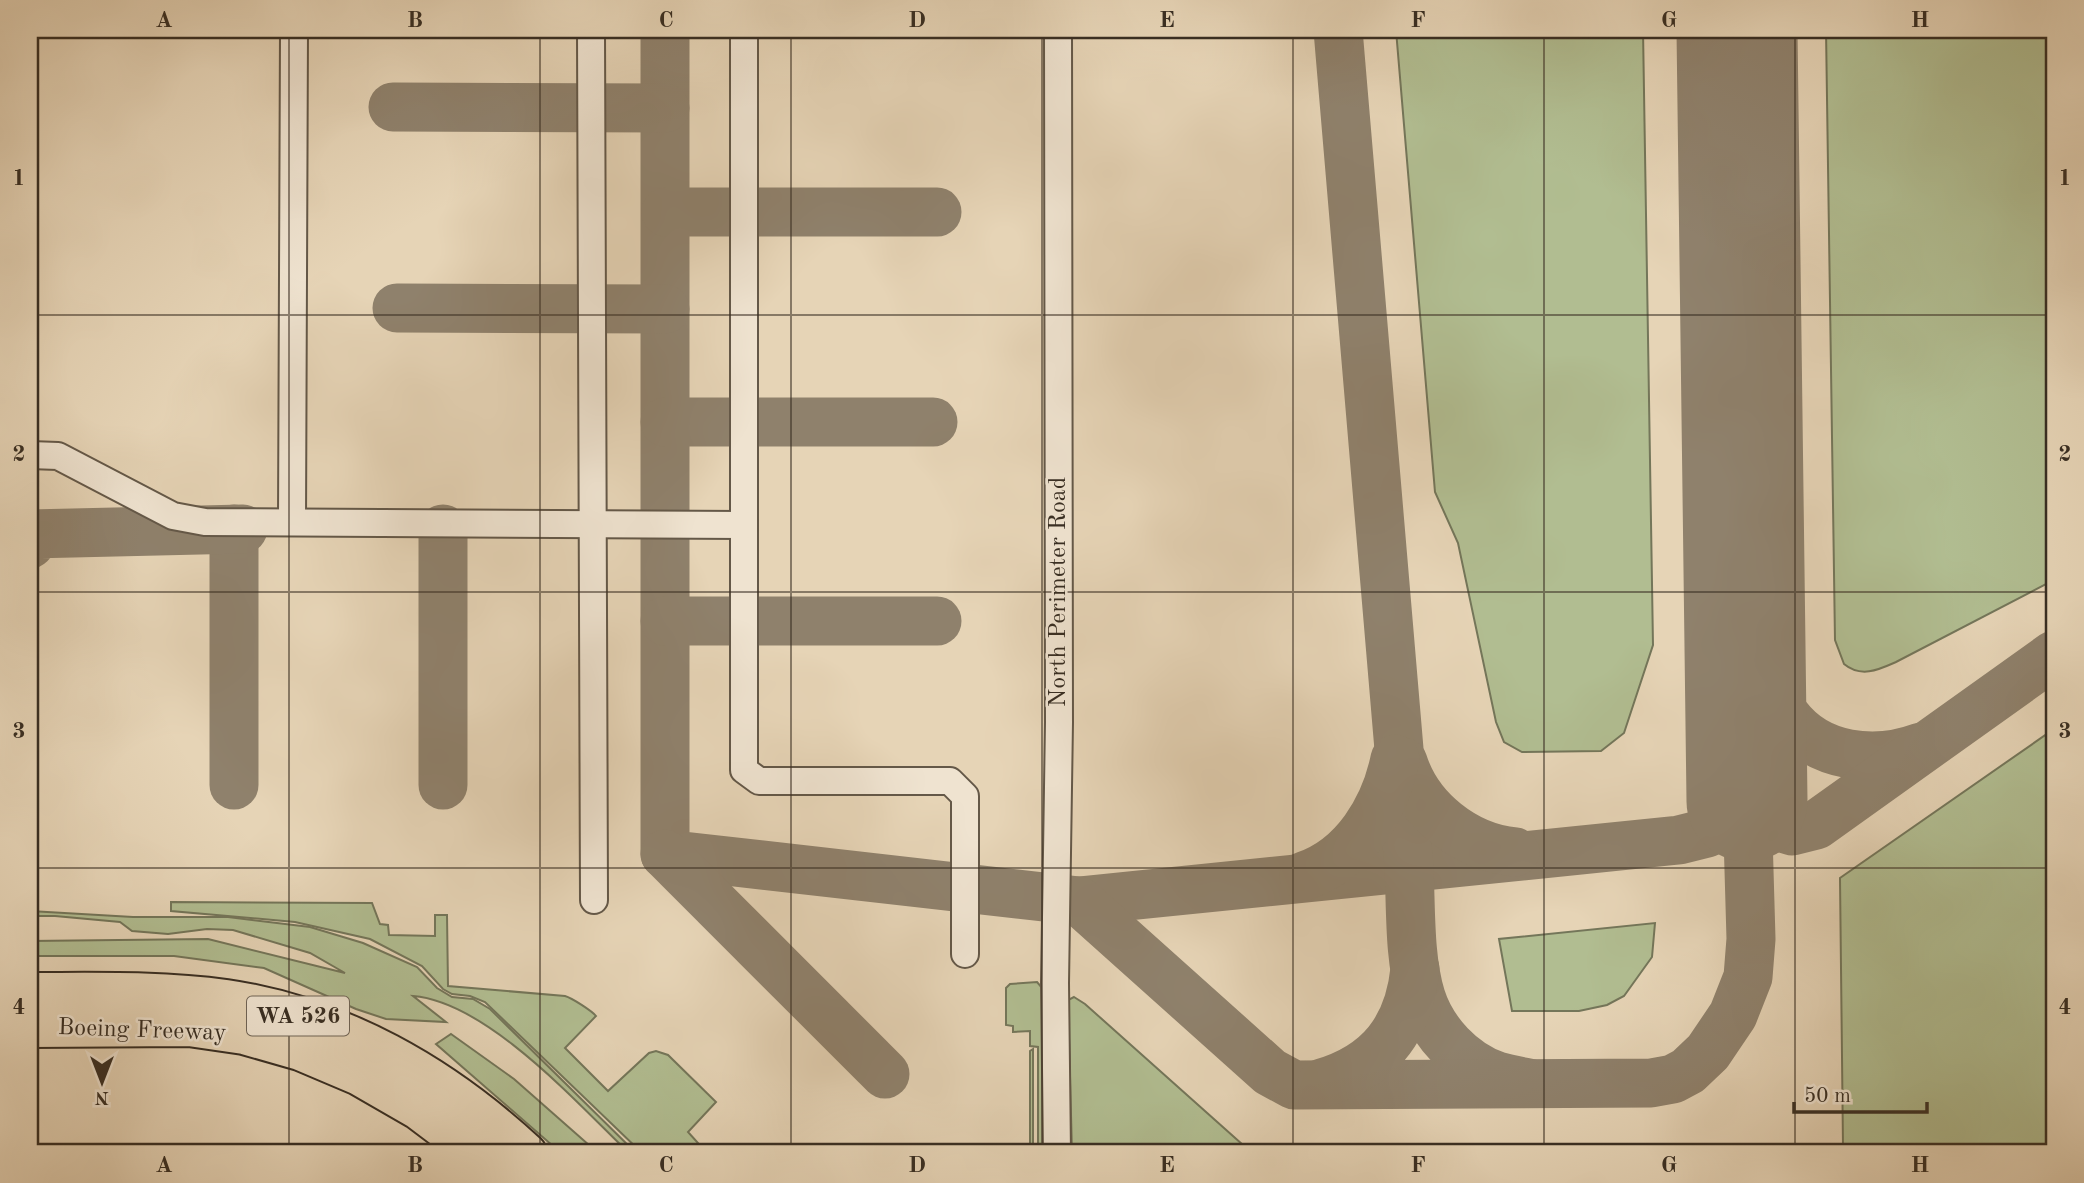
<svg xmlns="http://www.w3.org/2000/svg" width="2084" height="1183" font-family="'Old Standard TT',serif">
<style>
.green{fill:#b1bd91;stroke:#74765a;stroke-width:2}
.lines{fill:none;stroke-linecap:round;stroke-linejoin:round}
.taxiway{stroke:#8f816c;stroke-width:49}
.runway{stroke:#8f816c;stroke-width:121}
.minor-casing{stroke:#645848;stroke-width:30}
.highway-casing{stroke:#382e23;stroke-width:42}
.minor{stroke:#efe3d0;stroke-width:26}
.highway{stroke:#e6d4b6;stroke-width:38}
.grid{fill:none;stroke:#382e23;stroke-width:2;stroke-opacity:0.55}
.labels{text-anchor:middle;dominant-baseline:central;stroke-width:5;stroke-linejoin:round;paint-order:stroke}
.shield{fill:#efe3d0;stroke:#6f6457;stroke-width:2}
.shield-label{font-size:23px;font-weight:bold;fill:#382e23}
.street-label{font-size:24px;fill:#382e23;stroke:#efe3d0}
.neatline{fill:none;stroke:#382e23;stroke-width:2.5}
.grid-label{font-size:23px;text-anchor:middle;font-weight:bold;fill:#382e23}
</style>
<rect width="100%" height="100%" fill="#e6d4b6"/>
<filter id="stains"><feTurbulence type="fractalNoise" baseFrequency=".00286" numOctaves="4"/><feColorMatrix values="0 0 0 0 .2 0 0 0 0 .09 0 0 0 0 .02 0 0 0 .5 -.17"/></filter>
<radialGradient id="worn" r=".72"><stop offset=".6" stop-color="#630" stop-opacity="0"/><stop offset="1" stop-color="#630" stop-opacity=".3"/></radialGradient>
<g class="green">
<polygon points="1396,30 1643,30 1653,645 1624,733 1601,751 1522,752 1504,742 1496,722 1458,543 1435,492"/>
<path d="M 1826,30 L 2054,30 L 2054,580 L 1896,662 C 1878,670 1861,678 1844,664 L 1835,640 Z"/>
<polygon points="2054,729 2054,1153 1835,1153 1836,1147 1843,1146 1840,878"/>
<path d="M 171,902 L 372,903 L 380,924 L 388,925 L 389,935 L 435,936 L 435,915 L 447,915 L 448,986 L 565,996 C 572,998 592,1011 596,1016 L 565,1048 L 608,1091 L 649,1053 L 656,1051 L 668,1055 L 716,1102 L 688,1132 L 707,1153 L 642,1153 L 485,1002 L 470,996 L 452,994 L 443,989 L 422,966 L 370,939 L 295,922 L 171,911 Z"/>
<path d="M 30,911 L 133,917 L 228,917 L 310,927 L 363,943 L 417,967 L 437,988 L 452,997 L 473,999 L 490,1009 L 636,1153 L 629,1153 C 577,1103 487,1002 413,996 L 446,1022 L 386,1019 L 356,1009 L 264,968 L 174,956 L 30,956 L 30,941 L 208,939 L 345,973 L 310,953 L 233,930 L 207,929 L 168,934 L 132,931 L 120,922 L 55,916 L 30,916 Z"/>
<polygon points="1655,923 1652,957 1624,996 1607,1005 1579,1011 1512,1011 1499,939"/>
<polygon points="1037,982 1043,989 1044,1153 1038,1153 1038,1047 1030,1046 1030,1031 1013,1032 1013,1026 1006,1025 1006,988 1010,984"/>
<polygon points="1074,997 1085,1004 1252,1153 1072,1153 1068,1000"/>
<polygon points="451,1034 514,1079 598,1153 561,1153 436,1044"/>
<polygon points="1033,1049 1033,1153 1030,1153 1030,1051"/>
</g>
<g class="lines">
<g class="taxiway">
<polyline points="665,30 665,854 1079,901 1679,840 1707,833 1731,820 1747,801"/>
<path d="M 1338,30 L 1409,867 C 1411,908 1409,958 1421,997 C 1432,1032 1462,1064 1497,1076 C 1507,1079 1518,1081 1529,1083"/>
<polyline points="393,107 665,108"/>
<polyline points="666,212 937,212"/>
<polyline points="397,308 665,309"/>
<polyline points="665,422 933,422"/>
<polyline points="234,529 234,785"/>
<polyline points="443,529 443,785"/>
<polyline points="30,544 30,534 243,529"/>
<polyline points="665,621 937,621"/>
<path d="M 1745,634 C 1757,662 1768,692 1787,717 C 1818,758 1875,764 1921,747"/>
<path d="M 1403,762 C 1418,810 1465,847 1515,852"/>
<polyline points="1747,801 1759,809 1767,823 1792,831 1816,825 2054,655"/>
<polyline points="665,854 885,1074"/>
<path d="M 1304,876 C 1355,859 1385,808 1395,759"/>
<polyline points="1079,901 1270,1072 1294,1085 1651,1083 1673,1079 1688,1071 1708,1052 1733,1015 1748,977 1751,939 1747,801"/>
<path d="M 1322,1083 C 1380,1066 1409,1028 1415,969"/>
</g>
<polyline class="runway" points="1737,30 1747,801"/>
<g class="minor-casing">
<g id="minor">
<polyline points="591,30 594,900"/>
<polyline points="744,30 744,770 759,781 950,781 965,796 965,954"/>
<polyline points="30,455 58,456 173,516 205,522 744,525"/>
<polyline points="292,522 294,30"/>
<polyline points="1057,1153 1055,983 1059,722 1058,30"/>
</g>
</g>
<g class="highway-casing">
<g id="highway">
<path d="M 30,992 C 95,992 161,990 226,999 C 341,1016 443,1075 527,1153"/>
<polyline points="30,1028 189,1027 244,1035 300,1051 359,1076 418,1110 475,1153"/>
</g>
</g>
<use href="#minor" class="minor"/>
<use href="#highway" class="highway"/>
</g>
<path class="grid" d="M 289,30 L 289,1153M 540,30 L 540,1153M 791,30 L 791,1153M 1042,30 L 1042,1153M 1293,30 L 1293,1153M 1544,30 L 1544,1153M 1795,30 L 1795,1153M 30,315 L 2054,315M 30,592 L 2054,592M 30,868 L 2054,868"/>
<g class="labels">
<rect class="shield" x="247" y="996.5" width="102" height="39" rx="5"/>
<g class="shield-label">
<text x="298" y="1016">WA 526</text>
</g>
<g class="street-label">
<text transform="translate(1059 592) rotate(-90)">North Perimeter Road</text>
<text transform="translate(142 1031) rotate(2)">Boeing Freeway</text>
</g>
</g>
<rect width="2084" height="1183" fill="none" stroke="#e6d4b6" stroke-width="77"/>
<g transform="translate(102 1082) rotate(180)" stroke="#efe3d0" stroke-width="5" paint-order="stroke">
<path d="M0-5L12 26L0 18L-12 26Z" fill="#382e23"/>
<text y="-10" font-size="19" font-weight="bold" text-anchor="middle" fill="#382e23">N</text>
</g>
<path d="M1794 1102v10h133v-10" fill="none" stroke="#382e23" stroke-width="3.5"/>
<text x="1804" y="1102" font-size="21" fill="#382e23" stroke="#efe3d0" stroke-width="5" paint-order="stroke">50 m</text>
<rect x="38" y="38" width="2008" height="1106" class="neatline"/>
<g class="grid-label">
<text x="164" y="27">A</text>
<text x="415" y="27">B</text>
<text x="666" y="27">C</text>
<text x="917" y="27">D</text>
<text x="1167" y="27">E</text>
<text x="1418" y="27">F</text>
<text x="1669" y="27">G</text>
<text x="1920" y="27">H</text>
<text x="19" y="185">1</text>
<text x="2065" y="185">1</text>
<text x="19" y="461">2</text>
<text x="2065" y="461">2</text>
<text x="19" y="738">3</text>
<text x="2065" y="738">3</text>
<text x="19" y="1014">4</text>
<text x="2065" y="1014">4</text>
<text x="164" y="1172">A</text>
<text x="415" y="1172">B</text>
<text x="666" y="1172">C</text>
<text x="917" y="1172">D</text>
<text x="1167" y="1172">E</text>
<text x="1418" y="1172">F</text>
<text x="1669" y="1172">G</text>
<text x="1920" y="1172">H</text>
</g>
<rect width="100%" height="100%" filter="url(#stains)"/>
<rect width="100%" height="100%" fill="url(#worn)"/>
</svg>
